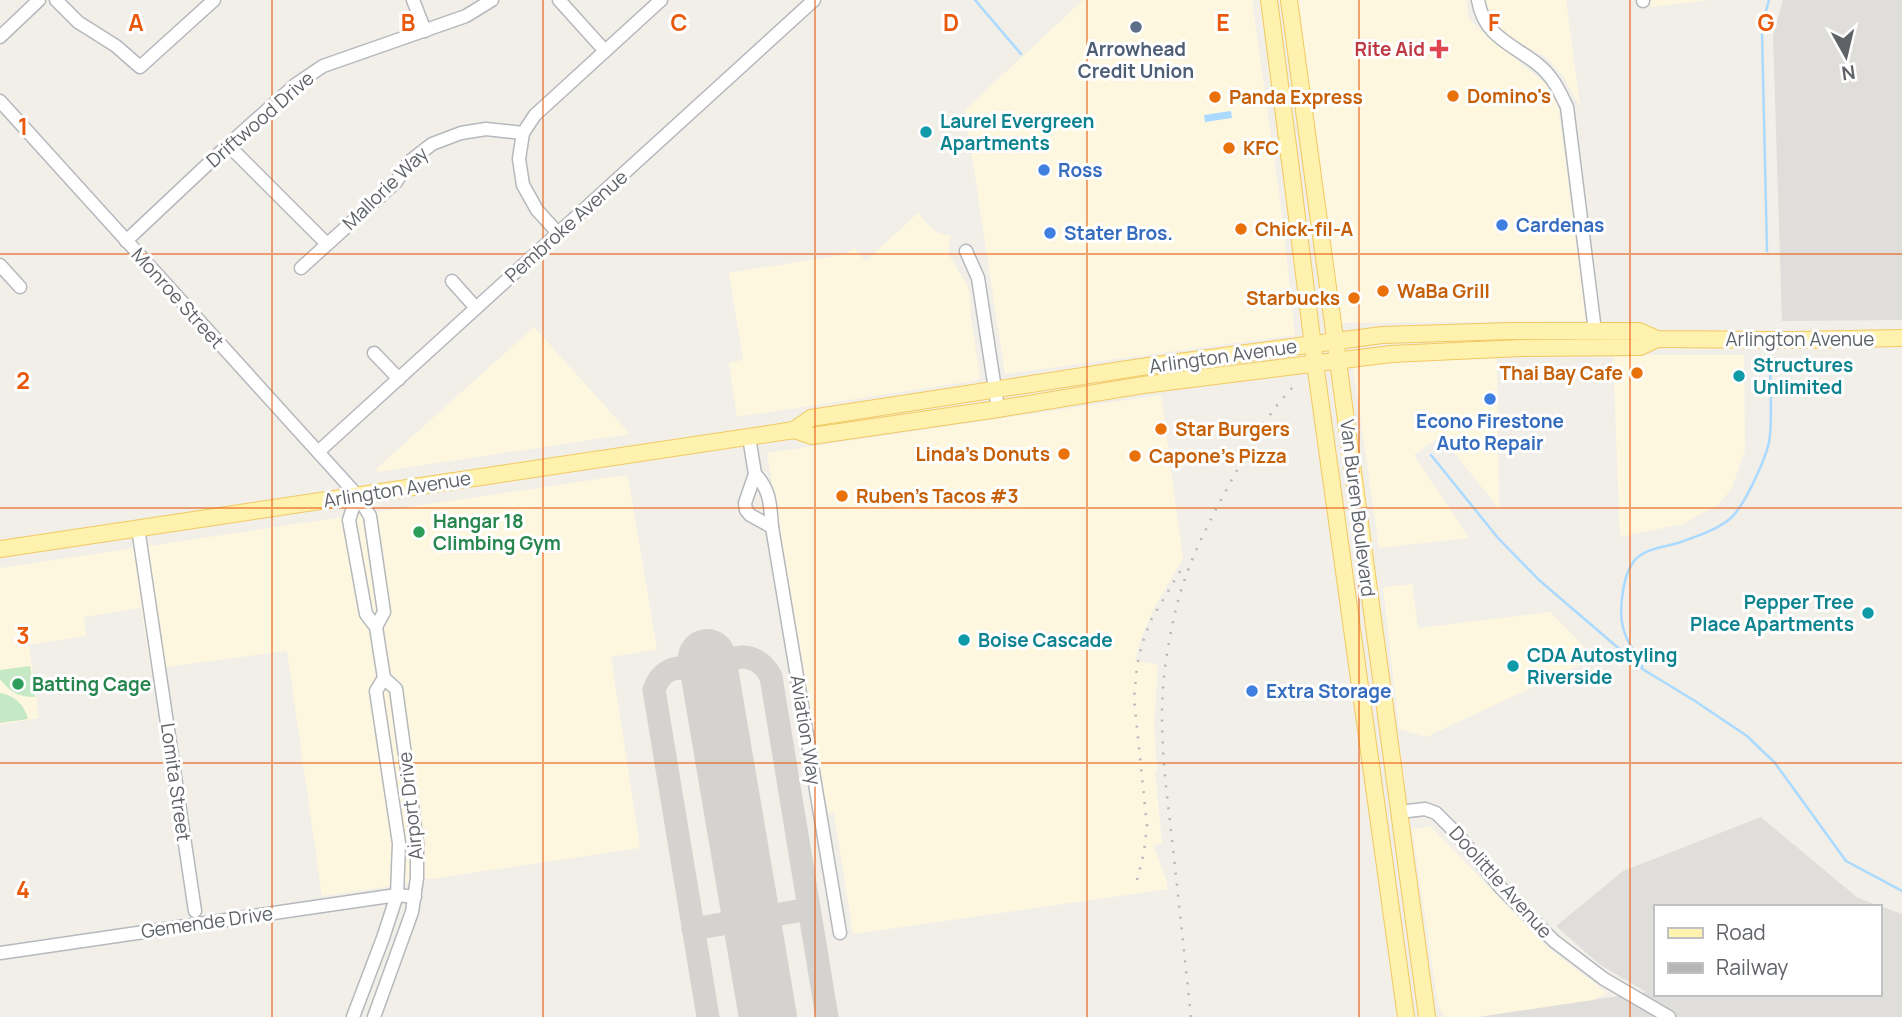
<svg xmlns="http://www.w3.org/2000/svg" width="1902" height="1017" font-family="Manrope,sans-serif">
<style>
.commercial{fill:#fef7e0}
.industrial{fill:#e0deda;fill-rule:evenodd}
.green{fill:#c5e8c5}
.water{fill:#aadaff}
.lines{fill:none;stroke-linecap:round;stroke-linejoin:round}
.stream{stroke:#aadaff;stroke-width:2.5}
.taxiway{stroke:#d4d3d0;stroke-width:23}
.runway{stroke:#d4d3d0;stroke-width:58}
.minor-casing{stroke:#b5b8bc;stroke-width:15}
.major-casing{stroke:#f2c960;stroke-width:18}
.minor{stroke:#fff;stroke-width:12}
.major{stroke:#fff2af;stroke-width:16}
.rail{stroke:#b6b7b8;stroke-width:2.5;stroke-dasharray:2 9;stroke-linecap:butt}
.grid{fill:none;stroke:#e8590c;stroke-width:2;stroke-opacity:0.55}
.service-dot{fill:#5c6f8a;stroke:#fff;stroke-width:2.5}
.health-dot{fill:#e0444e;stroke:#fff;stroke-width:2.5}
.food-dot{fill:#e8710a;stroke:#fff;stroke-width:2.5}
.culture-dot{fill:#0f9aa8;stroke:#fff;stroke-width:2.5}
.shop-dot{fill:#3f7fe0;stroke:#fff;stroke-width:2.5}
.leisure-dot{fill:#2e9e5b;stroke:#fff;stroke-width:2.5}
.labels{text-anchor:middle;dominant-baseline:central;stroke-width:6;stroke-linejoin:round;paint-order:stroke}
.service-label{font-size:19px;font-weight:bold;fill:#4e5e75;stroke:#fff}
.health-label{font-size:19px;font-weight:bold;fill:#be3a42;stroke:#fff;text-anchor:end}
.food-label{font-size:19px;font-weight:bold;fill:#c56008;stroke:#fff;text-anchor:start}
.street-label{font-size:19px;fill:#5f6368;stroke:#fff}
.culture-label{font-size:19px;font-weight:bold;fill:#0d838f;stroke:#fff;text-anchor:start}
.shop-label{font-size:19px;font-weight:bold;fill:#366cbe;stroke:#fff;text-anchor:start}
.leisure-label{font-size:19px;font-weight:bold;fill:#27864d;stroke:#fff;text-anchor:start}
.grid-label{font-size:23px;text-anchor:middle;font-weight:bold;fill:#e8590c;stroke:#fff;stroke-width:6;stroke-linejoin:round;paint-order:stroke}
</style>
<rect width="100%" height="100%" fill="#f1efe8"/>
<g class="commercial">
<polygon points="1083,0 1252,0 1282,215 1295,335 1005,374 965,110"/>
<polygon points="1298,0 1466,0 1469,20 1547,85 1558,106 1587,321 1341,323"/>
<polygon points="1484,0 1566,0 1580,107 1565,79 1547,58 1510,37 1498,27 1489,14"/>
<polygon points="1650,0 1710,0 1651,7"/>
<polygon points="918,213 933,230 940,234 951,235 948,253 967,285 970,296 971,319 980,377 979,380 737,417 729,363 743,360 729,273 846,254 854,248 866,261"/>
<polygon points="534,327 630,434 378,472 376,469"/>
<polygon points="1613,355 1744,355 1745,450 1732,488 1719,504 1683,524 1620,537"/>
<polygon points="1497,358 1499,509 1441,436 1414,455 1469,538 1379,548 1353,367 1367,363"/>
<polygon points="1161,395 1183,559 1153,610 1142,636 1135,660 1158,665 1154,725 1157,771 1155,772 1162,843 1154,846 1166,880 1168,889 853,934 834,813 828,813 767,453"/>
<polygon points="625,475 628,477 657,649 611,657 640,848 431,879 425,878 386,887 322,896 287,651 151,669 141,608 84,617 86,636 29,645 39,718 0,725 0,568"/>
<polygon points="1412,584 1418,628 1550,612 1595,658 1426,737 1399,729 1383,587"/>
<polygon points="1430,826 1545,945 1607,993 1579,1007 1488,1017 1445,1017 1438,1005 1412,829"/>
</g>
<g class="industrial">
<polygon points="1783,0 1902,0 1902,320 1782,321 1773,35"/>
<path d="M 1761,817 L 1858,898 L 1902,914 L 1902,1017 L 1478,1017 L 1646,992 L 1599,964 L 1556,926 L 1623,871 ZM 1655,907 L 1879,907 L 1879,994 L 1655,994 Z"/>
</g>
<g class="green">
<path d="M 30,666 L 35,697 C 18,697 10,692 0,679 L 0,670 Z"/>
<path d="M 0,693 C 15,696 24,704 28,719 L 0,723 Z"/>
</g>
<polygon class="water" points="1231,111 1232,118 1205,122 1204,115"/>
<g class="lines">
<g class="stream">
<polyline points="975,0 1021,54"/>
<polyline points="1767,251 1762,32 1765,14 1769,0"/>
<polyline points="1431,455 1498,538 1539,580 1644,670 1695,701 1747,736 1775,763 1846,861 1902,891"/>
<path d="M 1642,666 C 1625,637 1617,626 1623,591 C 1625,580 1627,570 1634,561 C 1643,549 1664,547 1678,543 C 1695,537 1717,530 1731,518 C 1744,506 1765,461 1769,442 C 1773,421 1770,385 1770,362"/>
</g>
<g class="taxiway">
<polyline points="693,929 809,909"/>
<path d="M 708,1017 L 654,690 C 659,674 673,663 690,671 C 699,675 706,684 713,690 C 716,682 719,671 725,665 C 740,649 763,659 771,677 L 827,1017"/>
</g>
<polyline class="runway" points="707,658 768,1017"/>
<g class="minor-casing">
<g id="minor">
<polyline points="56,0 78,22 116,46 140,67 214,0"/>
<polyline points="413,0 425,31"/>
<polyline points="559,0 605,51"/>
<path d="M 1478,0 C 1484,36 1510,43 1536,63 C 1552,75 1559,90 1567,107 L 1595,331"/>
<polyline points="1643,0 1643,1"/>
<polyline points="0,37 39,0"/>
<polyline points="0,101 357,495 370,516 384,612 376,627"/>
<polyline points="228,145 327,244"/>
<polyline points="558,233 537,210 523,185 519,159 523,133 535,115 661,0"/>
<polyline points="126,241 228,145 295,85 323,66 466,16 492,0"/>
<polyline points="966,251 978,278 998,409"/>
<polyline points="0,265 20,287"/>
<polyline points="301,268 396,182 409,162 432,144 461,133 486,129 523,133"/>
<polyline points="452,281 476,308"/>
<polyline points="374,353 399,379"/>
<polyline points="749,437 755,474 745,503 746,510 750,515 772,527"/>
<polyline points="318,452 814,0"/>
<path d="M 755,474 C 771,491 770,505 772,527 L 840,933"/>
<polyline points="138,528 195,911"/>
<polyline points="1399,812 1425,809 1436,813 1458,835 1501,888 1554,941 1604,979 1669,1017"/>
<polyline points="0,953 397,895 415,897"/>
<polyline points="353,1017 383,938 397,895 399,843 376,691 384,678 376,627 366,614 349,520 357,495"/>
<polyline points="374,1017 412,912 417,878 417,842 396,689 384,678"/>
</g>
</g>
<g class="major-casing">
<g id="major">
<polyline points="1269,0 1292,177 1315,363 1406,1017"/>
<polyline points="1289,0 1427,1017"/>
<polyline points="794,430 812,436 998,409 1143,385 1391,354 1521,348 1640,347 1657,339"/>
<polyline points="0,549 794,430 811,418 1141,367 1382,335 1510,331 1639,331 1657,339 1792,340 1902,338"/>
</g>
</g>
<use href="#minor" class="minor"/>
<use href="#major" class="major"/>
<g class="rail">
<polyline points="1137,880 1144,852 1147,826 1134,699 1137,666 1142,644 1151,620 1182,568"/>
<path d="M 1191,1017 C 1185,961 1179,904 1173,848 C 1168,804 1162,760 1162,715 C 1162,678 1168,641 1177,605 C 1188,561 1209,522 1230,483 C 1249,449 1266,414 1294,386"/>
</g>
</g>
<path class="grid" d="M 272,0 L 272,1017M 543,0 L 543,1017M 815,0 L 815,1017M 1087,0 L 1087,1017M 1359,0 L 1359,1017M 1630,0 L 1630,1017M 0,254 L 1902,254M 0,508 L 1902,508M 0,763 L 1902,763"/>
<circle class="service-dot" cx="1136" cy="27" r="7"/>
<path class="health-dot" d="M1435.5 38.5h7v7h7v7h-7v7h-7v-7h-7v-7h7z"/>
<g class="food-dot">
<circle cx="1453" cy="96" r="7"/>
<circle cx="1215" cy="97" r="7"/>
<circle cx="1229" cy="148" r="7"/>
<circle cx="1241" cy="229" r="7"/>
<circle cx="1383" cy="291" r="7"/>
<circle cx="1354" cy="298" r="7"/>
<circle cx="1637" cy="373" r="7"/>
<circle cx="1161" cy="429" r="7"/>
<circle cx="1064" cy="454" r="7"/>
<circle cx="1135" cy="456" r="7"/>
<circle cx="842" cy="496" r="7"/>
</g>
<g class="culture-dot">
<circle cx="926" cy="132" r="7"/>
<circle cx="1739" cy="376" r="7"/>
<circle cx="1868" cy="613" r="7"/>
<circle cx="964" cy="640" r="7"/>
<circle cx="1513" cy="666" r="7"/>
</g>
<g class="shop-dot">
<circle cx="1044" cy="170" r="7"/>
<circle cx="1502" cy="225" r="7"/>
<circle cx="1050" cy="233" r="7"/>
<circle cx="1490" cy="399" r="7"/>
<circle cx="1252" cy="691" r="7"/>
</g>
<g class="leisure-dot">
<circle cx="419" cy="532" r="7"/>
<circle cx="18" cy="684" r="7"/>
</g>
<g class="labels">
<g class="service-label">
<text x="1136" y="49">Arrowhead<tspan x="1136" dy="22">Credit Union</tspan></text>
</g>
<g class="health-label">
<text x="1425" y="49">Rite Aid</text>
</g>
<g class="food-label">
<text x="1467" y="96">Domino's</text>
<text x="1229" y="97">Panda Express</text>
<text x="1243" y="148">KFC</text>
<text x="1255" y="229">Chick-fil-A</text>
<text x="1397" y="291">WaBa Grill</text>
<text x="1340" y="298" text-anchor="end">Starbucks</text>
<text x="1623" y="373" text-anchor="end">Thai Bay Cafe</text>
<text x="1175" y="429">Star Burgers</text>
<text x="1050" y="454" text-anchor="end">Linda's Donuts</text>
<text x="1149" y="456">Capone's Pizza</text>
<text x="856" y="496">Ruben's Tacos #3</text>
</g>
<g class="street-label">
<text transform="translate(260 119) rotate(-41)">Driftwood Drive</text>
<text transform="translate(385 188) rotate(-44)">Mallorie Way</text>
<text transform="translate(566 226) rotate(-42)">Pembroke Avenue</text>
<text transform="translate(178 298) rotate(48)">Monroe Street</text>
<text x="1800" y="339">Arlington Avenue</text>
<text transform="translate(1223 356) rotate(-8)">Arlington Avenue</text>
<text transform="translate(397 489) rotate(-9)">Arlington Avenue</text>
<text transform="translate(1358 508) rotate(83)">Van Buren Boulevard</text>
<text transform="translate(806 730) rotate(81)">Aviation Way</text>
<text transform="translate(176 782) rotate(82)">Lomita Street</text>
<text transform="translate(410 806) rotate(-96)">Airport Drive</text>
<text transform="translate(1501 882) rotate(48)">Doolittle Avenue</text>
<text transform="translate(207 922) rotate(-8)">Gemende Drive</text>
</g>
<g class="culture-label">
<text x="940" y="121">Laurel Evergreen<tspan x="940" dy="22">Apartments</tspan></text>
<text x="1753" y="365">Structures<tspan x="1753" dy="22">Unlimited</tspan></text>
<text x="1854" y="602" text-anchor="end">Pepper Tree<tspan x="1854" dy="22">Place Apartments</tspan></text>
<text x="978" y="640">Boise Cascade</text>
<text x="1527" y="655">CDA Autostyling<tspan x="1527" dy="22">Riverside</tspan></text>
</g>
<g class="shop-label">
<text x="1058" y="170">Ross</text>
<text x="1516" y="225">Cardenas</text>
<text x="1064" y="233">Stater Bros.</text>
<text x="1490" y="421" text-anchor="middle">Econo Firestone<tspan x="1490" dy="22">Auto Repair</tspan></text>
<text x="1266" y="691">Extra Storage</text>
</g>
<g class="leisure-label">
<text x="433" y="521">Hangar 18<tspan x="433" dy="22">Climbing Gym</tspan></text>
<text x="32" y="684">Batting Cage</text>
</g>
</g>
<g class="grid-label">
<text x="136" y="31">A</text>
<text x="408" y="31">B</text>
<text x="679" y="31">C</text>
<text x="951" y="31">D</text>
<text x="1223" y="31">E</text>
<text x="1494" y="31">F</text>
<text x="1766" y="31">G</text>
<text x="23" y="135">1</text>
<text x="23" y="389">2</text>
<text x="23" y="644">3</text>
<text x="23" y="898">4</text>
</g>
<rect x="1654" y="905" width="228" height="91" fill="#ffffff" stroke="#bfc1c3" stroke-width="2"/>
<rect x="1668" y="928" width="35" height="10" fill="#fff2af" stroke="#bfc1c3" stroke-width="2"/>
<text x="1716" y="940" font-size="21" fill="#5f6368">Road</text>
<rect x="1668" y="963" width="35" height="10" fill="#b6b7b8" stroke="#bfc1c3" stroke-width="2"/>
<text x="1716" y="975" font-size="21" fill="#5f6368">Railway</text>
<g transform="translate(1846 56) rotate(172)" stroke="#ffffff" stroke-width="5" paint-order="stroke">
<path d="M0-5L12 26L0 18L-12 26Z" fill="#5f6368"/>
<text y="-10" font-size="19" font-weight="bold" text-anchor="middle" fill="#5f6368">N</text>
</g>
</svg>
